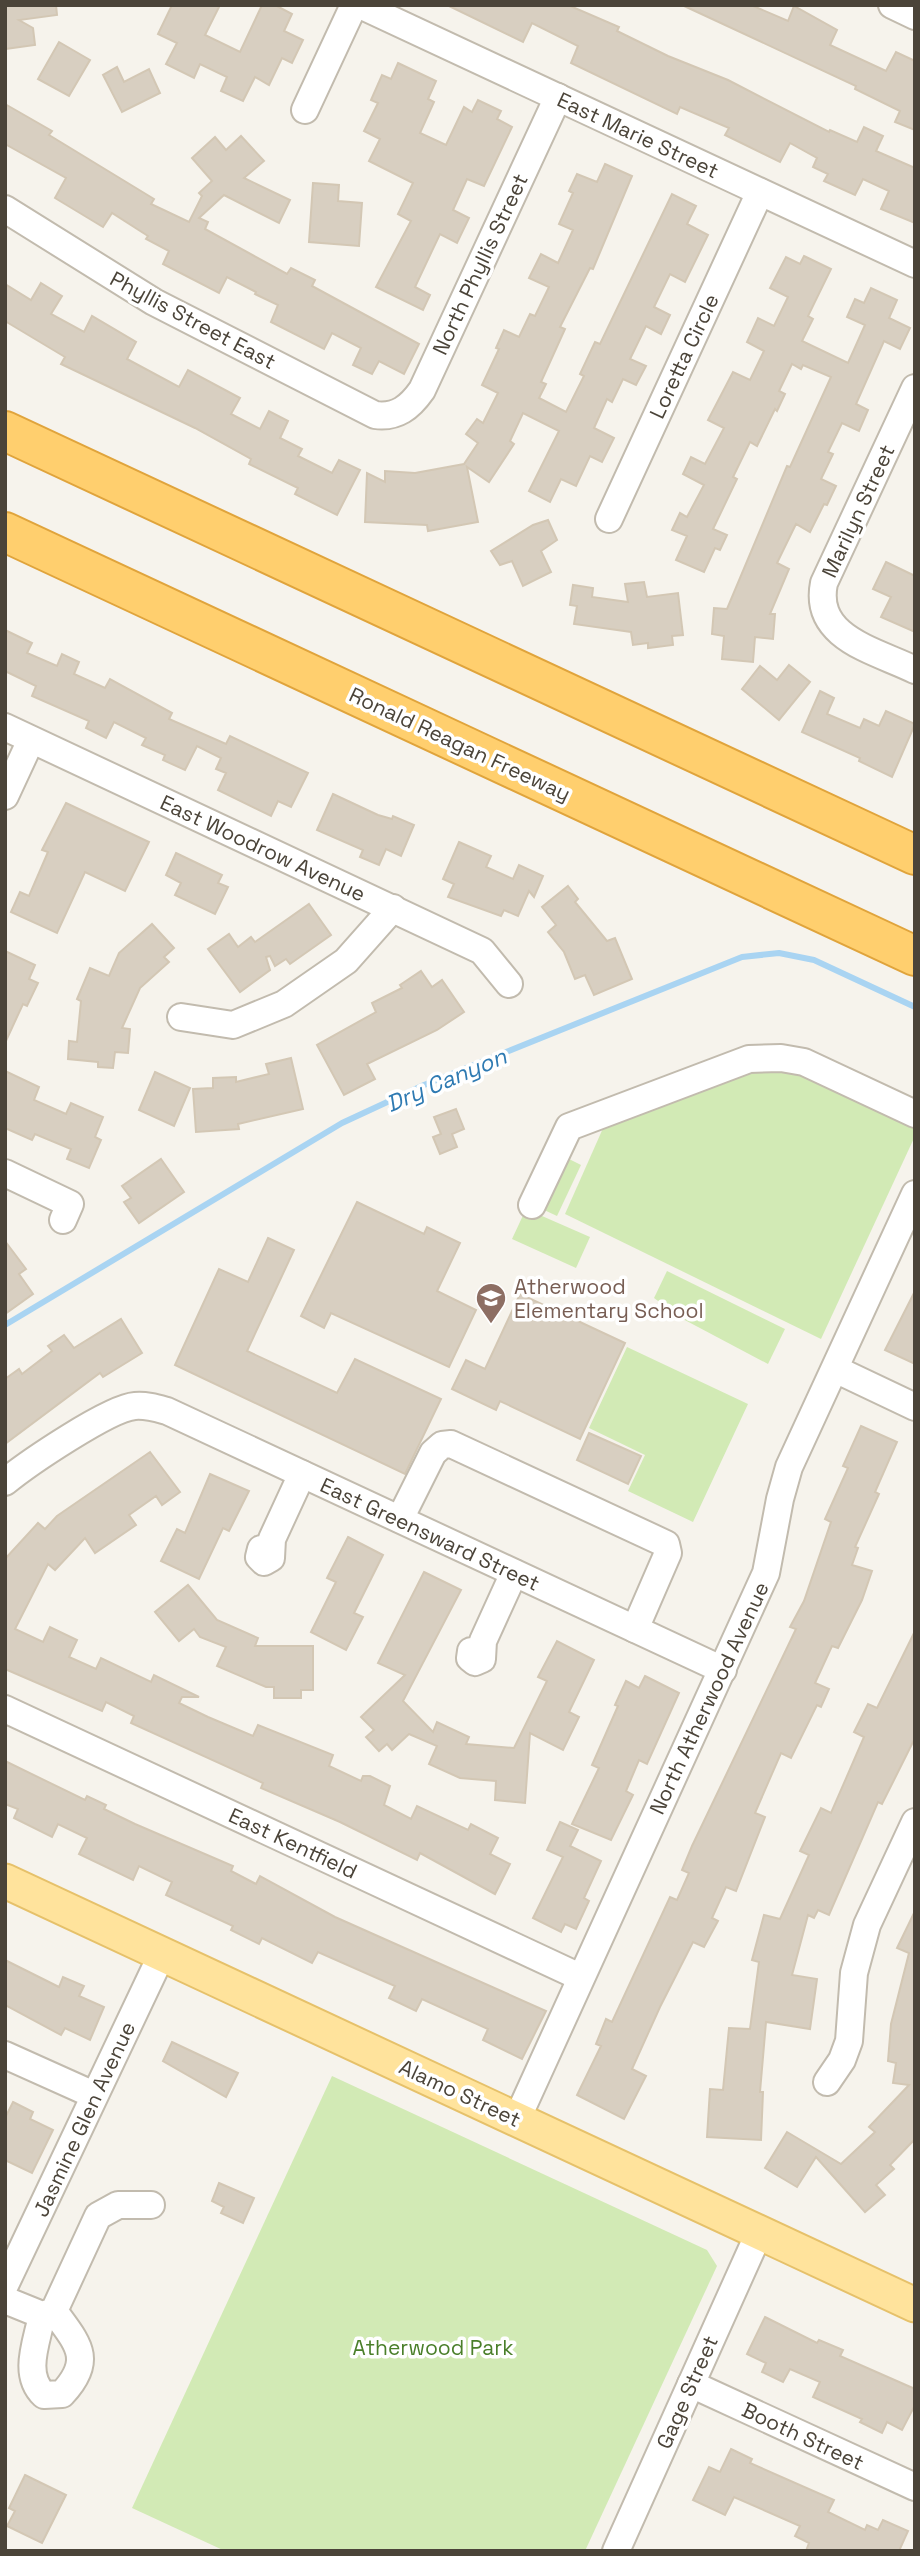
<svg xmlns="http://www.w3.org/2000/svg" width="920" height="2556" font-family="'Space Grotesk',sans-serif">
<style>
.green{fill:#d2eab5}
.lines{fill:none;stroke-linecap:round;stroke-linejoin:round}
.stream{stroke:#a9d4f2;stroke-width:6}
.building{fill:#d8cfc1;stroke:#d3c7b4;stroke-width:2}
.minor-casing{stroke:#c2bbae;stroke-width:30}
.major-casing{stroke:#e6c16a;stroke-width:37}
.highway-casing{stroke:#e0a43c;stroke-width:42}
.minor{stroke:#fff;stroke-width:26}
.major{stroke:#ffe39c;stroke-width:33}
.highway{stroke:#ffcf6e;stroke-width:38}
.labels{text-anchor:middle;dominant-baseline:central;stroke-width:7;stroke-linejoin:round;paint-order:stroke}
.street-label{font-size:21px;fill:#4b4439;stroke:#fff}
.education-label{font-size:21px;fill:#785e54;stroke:#fff;text-anchor:start}
.park-label{font-size:21px;fill:#4a7f2a;stroke:#fff}
.water-label{font-size:23px;font-style:italic;fill:#2e7ab2;stroke:#fff}
</style>
<rect width="100%" height="100%" fill="#f6f3ec"/>
<g class="green">
<polygon points="790,1067 915,1122 915,1136 821,1339 565,1214 604,1126 754,1069"/>
<polygon points="567,1158 581,1165 557,1216 542,1209"/>
<polygon points="526,1209 590,1237 576,1268 512,1239"/>
<polygon points="667,1271 785,1329 768,1364 681,1318 654,1298"/>
<polygon points="627,1347 748,1404 693,1522 628,1491 645,1455 589,1428"/>
<polygon points="332,2076 707,2250 717,2266 585,2551 225,2551 132,2508"/>
</g>
<g class="lines">
<polyline class="stream" points="5,1325 342,1123 424,1085 742,957 779,953 814,960 915,1007"/>
</g>
<g class="building">
<polygon points="5,5 56,5 57,15 19,20 33,28 35,45 5,49"/>
<polygon points="172,5 220,5 205,35 240,52 262,5 275,5 292,14 284,31 303,40 292,63 282,58 269,85 255,77 243,101 221,91 227,77 200,64 194,78 166,64 177,43 158,34"/>
<polygon points="447,5 568,5 619,27 617,31 668,56 728,80 829,132 830,130 857,142 864,127 883,136 876,151 915,168 915,223 881,209 889,191 863,179 855,195 824,181 828,174 813,167 817,158 790,143 780,162 725,135 729,128 680,107 677,114 571,63 578,46 532,23 523,42"/>
<polygon points="682,5 751,5 788,21 794,6 837,30 830,45 886,71 896,52 915,61 915,130 895,122 900,111 855,89 856,86"/>
<polygon points="59,42 90,60 69,96 38,79"/>
<polygon points="398,63 436,81 428,99 434,102 420,133 446,145 464,107 472,112 478,100 501,111 497,119 512,127 484,186 467,179 453,210 469,218 457,243 440,234 415,287 430,295 423,310 376,287 411,221 398,214 413,183 369,161 380,139 364,131 378,103 371,100 382,75 391,79"/>
<polygon points="117,67 124,82 149,69 160,93 122,112 103,75"/>
<polygon points="5,104 52,131 49,135 154,199 151,204 189,222 202,196 199,193 212,181 192,158 215,137 226,150 241,136 264,161 244,178 290,200 279,223 224,195 199,218 208,222 205,229 287,274 291,268 315,280 312,286 419,344 404,374 379,361 372,374 353,365 361,348 332,333 324,349 271,322 278,305 255,294 256,292 227,277 219,293 163,264 169,251 146,239 148,236 112,213 103,227 55,198 66,178 5,144"/>
<polygon points="605,164 632,176 593,269 590,268 560,327 565,329 541,382 546,384 539,398 566,412 584,376 580,374 595,342 600,344 672,194 696,206 687,224 708,235 685,282 670,274 654,307 670,315 661,334 646,326 630,359 646,366 636,385 623,379 612,402 607,399 594,428 614,438 602,462 590,456 576,486 561,479 550,502 529,491 559,431 523,413 510,441 514,444 489,482 467,467 478,522 428,531 427,525 365,522 367,473 385,482 385,471 415,473 464,464 478,443 466,434 477,419 483,423 498,393 482,385 499,349 496,348 504,330 519,337 530,314 535,316 549,287 529,278 541,254 558,263 573,230 559,224 573,193 569,191 577,174 597,182"/>
<polygon points="313,183 339,185 338,201 362,203 359,246 309,242"/>
<polygon points="804,256 831,269 808,316 813,319 802,341 848,363 865,325 847,317 855,299 864,303 871,288 897,300 889,318 910,328 900,349 884,341 856,404 868,410 859,431 842,423 828,452 833,454 821,479 836,486 827,505 824,504 810,532 796,524 777,563 789,569 770,614 775,614 773,639 755,637 753,662 722,659 724,636 712,634 714,608 727,609 787,466 790,467 831,377 803,365 801,369 792,364 779,391 785,394 777,411 775,409 757,446 750,442 733,477 737,479 713,529 727,535 720,550 715,548 704,572 676,560 687,536 672,530 680,513 687,517 704,485 683,474 691,457 705,464 724,428 708,420 733,372 750,380 764,351 747,342 758,318 774,326 788,297 770,288 786,257 800,264"/>
<polygon points="41,283 62,296 51,314 84,332 92,316 136,342 127,359 179,387 188,370 240,398 231,414 260,429 269,411 288,421 280,438 302,449 298,456 332,473 339,460 360,470 337,515 295,494 298,488 249,464 251,459 195,428 61,364 65,357 5,321 5,284 31,300"/>
<polygon points="548,520 557,540 541,551 551,572 523,586 512,561 500,565 491,551 533,525"/>
<polygon points="886,562 915,576 915,632 881,617 891,597 873,589"/>
<polygon points="644,582 647,597 678,593 683,635 672,636 673,645 648,648 648,643 633,645 631,632 574,624 577,606 570,605 573,585 593,588 592,597 628,602 625,584"/>
<polygon points="5,630 32,643 27,653 57,666 62,654 79,662 74,674 105,688 110,679 172,713 169,719 226,744 230,736 308,773 291,807 278,801 271,816 218,790 226,773 216,769 221,758 197,746 185,770 163,760 165,755 142,745 146,738 114,722 106,738 86,728 89,721 32,696 36,686 5,671"/>
<polygon points="789,665 810,682 779,720 742,689 760,666 777,680"/>
<polygon points="820,691 834,698 827,714 860,728 864,719 879,726 886,711 915,724 892,777 859,761 860,758 802,732"/>
<polygon points="333,794 378,815 392,819 393,816 414,825 401,856 386,849 379,865 360,857 363,850 317,830"/>
<polygon points="66,803 149,842 125,891 85,872 57,933 11,912 20,892 29,896 48,852 42,850"/>
<polygon points="459,842 491,856 486,867 513,879 519,865 543,876 534,897 529,891 518,916 504,910 501,916 448,897 454,884 443,879"/>
<polygon points="176,853 222,875 218,883 228,887 215,914 175,895 181,883 166,875"/>
<polygon points="568,886 578,899 575,902 607,941 615,938 632,979 594,995 585,975 575,979 564,952 548,932 556,925 542,907"/>
<polygon points="309,904 331,935 290,964 286,959 275,966 270,956 266,957 270,970 240,992 208,949 229,934 238,947 251,937 255,942"/>
<polygon points="152,924 174,948 164,957 169,962 140,988 122,1028 130,1029 128,1053 115,1052 113,1068 98,1067 98,1062 68,1059 69,1041 77,1042 81,1001 77,999 90,968 109,976 119,953"/>
<polygon points="5,951 35,965 29,979 38,983 27,1006 23,1004 5,1043"/>
<polygon points="421,971 432,987 442,980 464,1012 437,1030 367,1064 375,1079 344,1095 317,1045 376,1012 372,1003 402,988 400,985"/>
<polygon points="291,1058 303,1109 238,1124 239,1129 196,1132 193,1089 213,1088 213,1078 236,1077 236,1082 269,1074 266,1064"/>
<polygon points="5,1071 39,1087 34,1100 66,1114 71,1103 103,1117 95,1137 101,1140 89,1168 67,1159 71,1149 35,1134 32,1140 5,1128"/>
<polygon points="155,1072 190,1088 174,1126 139,1110"/>
<polygon points="456,1109 464,1129 452,1134 457,1147 440,1154 433,1137 441,1134 434,1117"/>
<polygon points="161,1159 184,1192 139,1223 124,1202 131,1198 122,1186"/>
<polygon points="357,1202 424,1234 427,1227 460,1243 437,1291 476,1310 449,1367 331,1313 324,1328 301,1316"/>
<polygon points="268,1238 294,1250 247,1351 337,1393 355,1359 441,1399 405,1474 175,1365 219,1269 248,1282"/>
<polygon points="5,1241 26,1269 19,1274 33,1294 5,1314"/>
<polygon points="915,1291 915,1364 885,1350"/>
<polygon points="520,1294 625,1343 580,1439 500,1401 496,1410 452,1389 466,1360 485,1369"/>
<polygon points="121,1319 142,1353 103,1377 100,1373 5,1444 5,1379 19,1369 22,1374 52,1351 48,1346 64,1335 74,1348"/>
<polygon points="861,1426 897,1442 875,1492 879,1494 855,1547 858,1548 852,1565 872,1571 862,1600 838,1648 832,1646 815,1683 829,1689 821,1707 817,1705 791,1758 781,1753 755,1813 765,1817 736,1891 726,1887 712,1918 718,1921 704,1947 693,1942 660,2007 632,2069 646,2076 624,2119 577,2095 601,2046 596,2044 606,2019 612,2022 670,1897 677,1900 689,1873 682,1870 692,1846 796,1629 790,1627 804,1601 831,1522 825,1519 848,1468 843,1466"/>
<polygon points="589,1433 641,1456 628,1484 577,1460"/>
<polygon points="150,1452 180,1492 162,1505 156,1496 129,1515 136,1525 95,1553 85,1538 55,1570 48,1564 15,1629 43,1642 50,1627 77,1640 69,1657 96,1669 101,1658 151,1682 154,1675 199,1697 182,1697 179,1703 208,1717 253,1736 258,1725 333,1755 329,1766 361,1781 363,1776 370,1776 390,1786 384,1805 411,1819 417,1806 468,1830 471,1824 498,1838 490,1854 510,1864 495,1894 420,1853 417,1860 340,1822 261,1788 263,1783 131,1723 134,1716 106,1702 102,1711 5,1669 5,1559 38,1523 45,1529 57,1516"/>
<polygon points="210,1474 249,1491 229,1531 223,1528 199,1579 161,1561 177,1529 185,1533"/>
<polygon points="348,1537 383,1555 354,1613 363,1617 346,1650 311,1632 336,1582 327,1578"/>
<polygon points="424,1572 461,1590 403,1701 433,1732 437,1722 469,1737 466,1744 514,1748 547,1681 538,1677 557,1641 594,1660 569,1712 579,1717 563,1750 530,1733 525,1803 495,1800 496,1781 460,1778 429,1764 437,1746 409,1734 392,1750 387,1744 379,1751 366,1737 374,1730 361,1717 405,1675 378,1663"/>
<polygon points="188,1585 217,1620 258,1638 255,1646 313,1646 313,1690 301,1690 301,1698 274,1698 274,1687 266,1687 217,1666 226,1647 200,1637 194,1629 179,1641 155,1612"/>
<polygon points="915,1631 915,1738 882,1804 878,1802 829,1915 818,1910 814,1918 808,1915 792,1975 817,1979 810,2029 766,2022 760,2092 763,2092 761,2140 707,2137 710,2089 723,2090 729,2028 750,2029 759,1962 752,1960 764,1915 780,1919 809,1855 800,1851 821,1808 831,1813 864,1737 854,1732 868,1704 877,1708"/>
<polygon points="645,1676 679,1693 647,1764 639,1760 626,1791 633,1795 611,1840 572,1824 599,1768 592,1765 618,1706 615,1705 626,1681 639,1688"/>
<polygon points="5,1761 85,1800 87,1796 106,1805 104,1809 135,1824 233,1866 231,1871 256,1884 260,1876 335,1917 546,2011 522,2059 483,2040 488,2029 422,1999 416,2011 389,1998 395,1986 318,1952 312,1963 262,1938 259,1944 231,1930 233,1926 166,1895 172,1882 139,1866 133,1880 79,1854 87,1838 58,1824 52,1837 14,1818 18,1809 5,1804"/>
<polygon points="560,1822 578,1830 570,1846 601,1861 584,1898 589,1901 576,1929 565,1924 561,1932 533,1918 563,1857 547,1850"/>
<polygon points="915,1911 915,2139 890,2165 894,2169 876,2185 885,2195 865,2212 816,2157 797,2187 765,2168 787,2132 841,2164 875,2132 869,2127 909,2085 893,2083 896,2063 888,2061 891,2024 909,1953 897,1948"/>
<polygon points="5,1960 59,1987 63,1977 84,1986 79,1996 104,2007 90,2040 65,2028 61,2035 5,2005"/>
<polygon points="172,2042 238,2073 226,2097 163,2061"/>
<polygon points="13,2102 33,2112 30,2119 53,2130 32,2173 5,2160 5,2118"/>
<polygon points="219,2183 254,2198 243,2223 221,2213 224,2207 212,2201"/>
<polygon points="765,2317 817,2343 819,2340 843,2350 840,2356 915,2389 915,2405 902,2430 887,2422 882,2433 860,2422 862,2419 813,2397 820,2382 790,2369 783,2382 762,2372 766,2363 747,2354"/>
<polygon points="731,2449 752,2459 750,2463 834,2500 828,2512 865,2530 867,2525 878,2530 883,2520 908,2531 899,2551 806,2551 809,2543 795,2536 800,2526 734,2497 725,2515 693,2500 709,2467 720,2472"/>
<polygon points="25,2475 66,2495 42,2543 7,2526 15,2511 9,2508"/>
</g>
<g class="lines">
<g class="minor-casing">
<g id="minor">
<polyline points="360,5 915,264"/>
<polyline points="892,5 915,16"/>
<polyline points="305,110 354,5"/>
<path d="M 5,209 L 154,302 L 375,415 C 397,418 410,407 422,390 L 558,97"/>
<path d="M 915,388 L 824,583 C 813,638 874,650 915,670"/>
<polyline points="609,519 760,192"/>
<polyline points="5,727 482,951 509,984"/>
<polyline points="5,796 31,740"/>
<polyline points="181,1017 233,1025 284,1004 346,961 393,908"/>
<polyline points="5,1173 70,1204 63,1220"/>
<polyline points="532,1205 569,1127 749,1059 781,1058 804,1062 915,1114"/>
<polyline points="835,1369 915,1407"/>
<path d="M 5,1482 C 27,1464 109,1408 135,1406 C 146,1405 156,1408 167,1411 L 723,1670"/>
<polyline points="400,1519 433,1453 442,1445 451,1444 666,1544 668,1553 635,1629"/>
<polyline points="261,1549 259,1557 264,1562 271,1558 272,1539 302,1474"/>
<polyline points="471,1651 470,1658 475,1662 482,1659 483,1641 514,1573"/>
<polyline points="5,1709 580,1977"/>
<polyline points="5,2055 94,2095"/>
<polyline points="827,2082 842,2060 849,2041 854,1973 867,1925 915,1822"/>
<polyline points="517,2119 766,1573 780,1499 789,1467 915,1194"/>
<polyline points="5,2285 162,1954"/>
<polyline points="5,2300 42,2315 54,2311 98,2216 118,2205 151,2205"/>
<path d="M 42,2315 C 37,2342 22,2374 44,2395 L 62,2394 C 95,2359 77,2343 54,2311"/>
<polyline points="691,2384 915,2487"/>
<polyline points="616,2551 759,2233"/>
</g>
</g>
<g class="major-casing">
<polyline id="major" points="5,1881 915,2305"/>
</g>
<g class="highway-casing">
<g id="highway">
<polyline points="5,431 915,855"/>
<polyline points="5,532 915,956"/>
</g>
</g>
<use href="#minor" class="minor"/>
<use href="#major" class="major"/>
<use href="#highway" class="highway"/>
</g>
<defs>
<g id="school-pin" transform="scale(1.575)"><path d="M0 17L-7.5 6A9.5 9.5 0 1 1 7.5 6Z" fill="#8d6e63" stroke="#fff"/><path d="M0-5L7-2L0 1L-7-2ZM-4 1L0 2.5L4 1V4Q0 6-4 4Z" fill="#fff"/></g>
</defs>
<g fill-rule="evenodd">
<use href="#school-pin" x="491" y="1298"/>
</g>
<g class="labels">
<g class="street-label">
<text transform="translate(638 135) rotate(25)">East Marie Street</text>
<text transform="translate(480 264) rotate(-65)">North Phyllis Street</text>
<text transform="translate(193 320) rotate(28)">Phyllis Street East</text>
<text transform="translate(684 356) rotate(-65)">Loretta Circle</text>
<text transform="translate(858 511) rotate(-65)">Marilyn Street</text>
<text transform="translate(460 744) rotate(25)">Ronald Reagan Freeway</text>
<text transform="translate(263 848) rotate(25)">East Woodrow Avenue</text>
<text transform="translate(430 1534) rotate(25)">East Greensward Street</text>
<text transform="translate(709 1698) rotate(-65)">North Atherwood Avenue</text>
<text transform="translate(293 1843) rotate(25)">East Kentfield</text>
<text transform="translate(460 2093) rotate(25)">Alamo Street</text>
<text transform="translate(84 2119) rotate(-65)">Jasmine Glen Avenue</text>
<text transform="translate(687 2392) rotate(-66)">Gage Street</text>
<text transform="translate(803 2436) rotate(25)">Booth Street</text>
</g>
<g class="education-label">
<text x="514" y="1286">Atherwood<tspan x="514" dy="24">Elementary School</tspan></text>
</g>
<g class="park-label">
<text x="433" y="2347">Atherwood Park</text>
</g>
<g class="water-label">
<text transform="translate(446 1080) rotate(-23)">Dry Canyon</text>
</g>
</g>
<rect width="920" height="2556" fill="none" stroke="#4b4439" stroke-width="14"/>
</svg>
